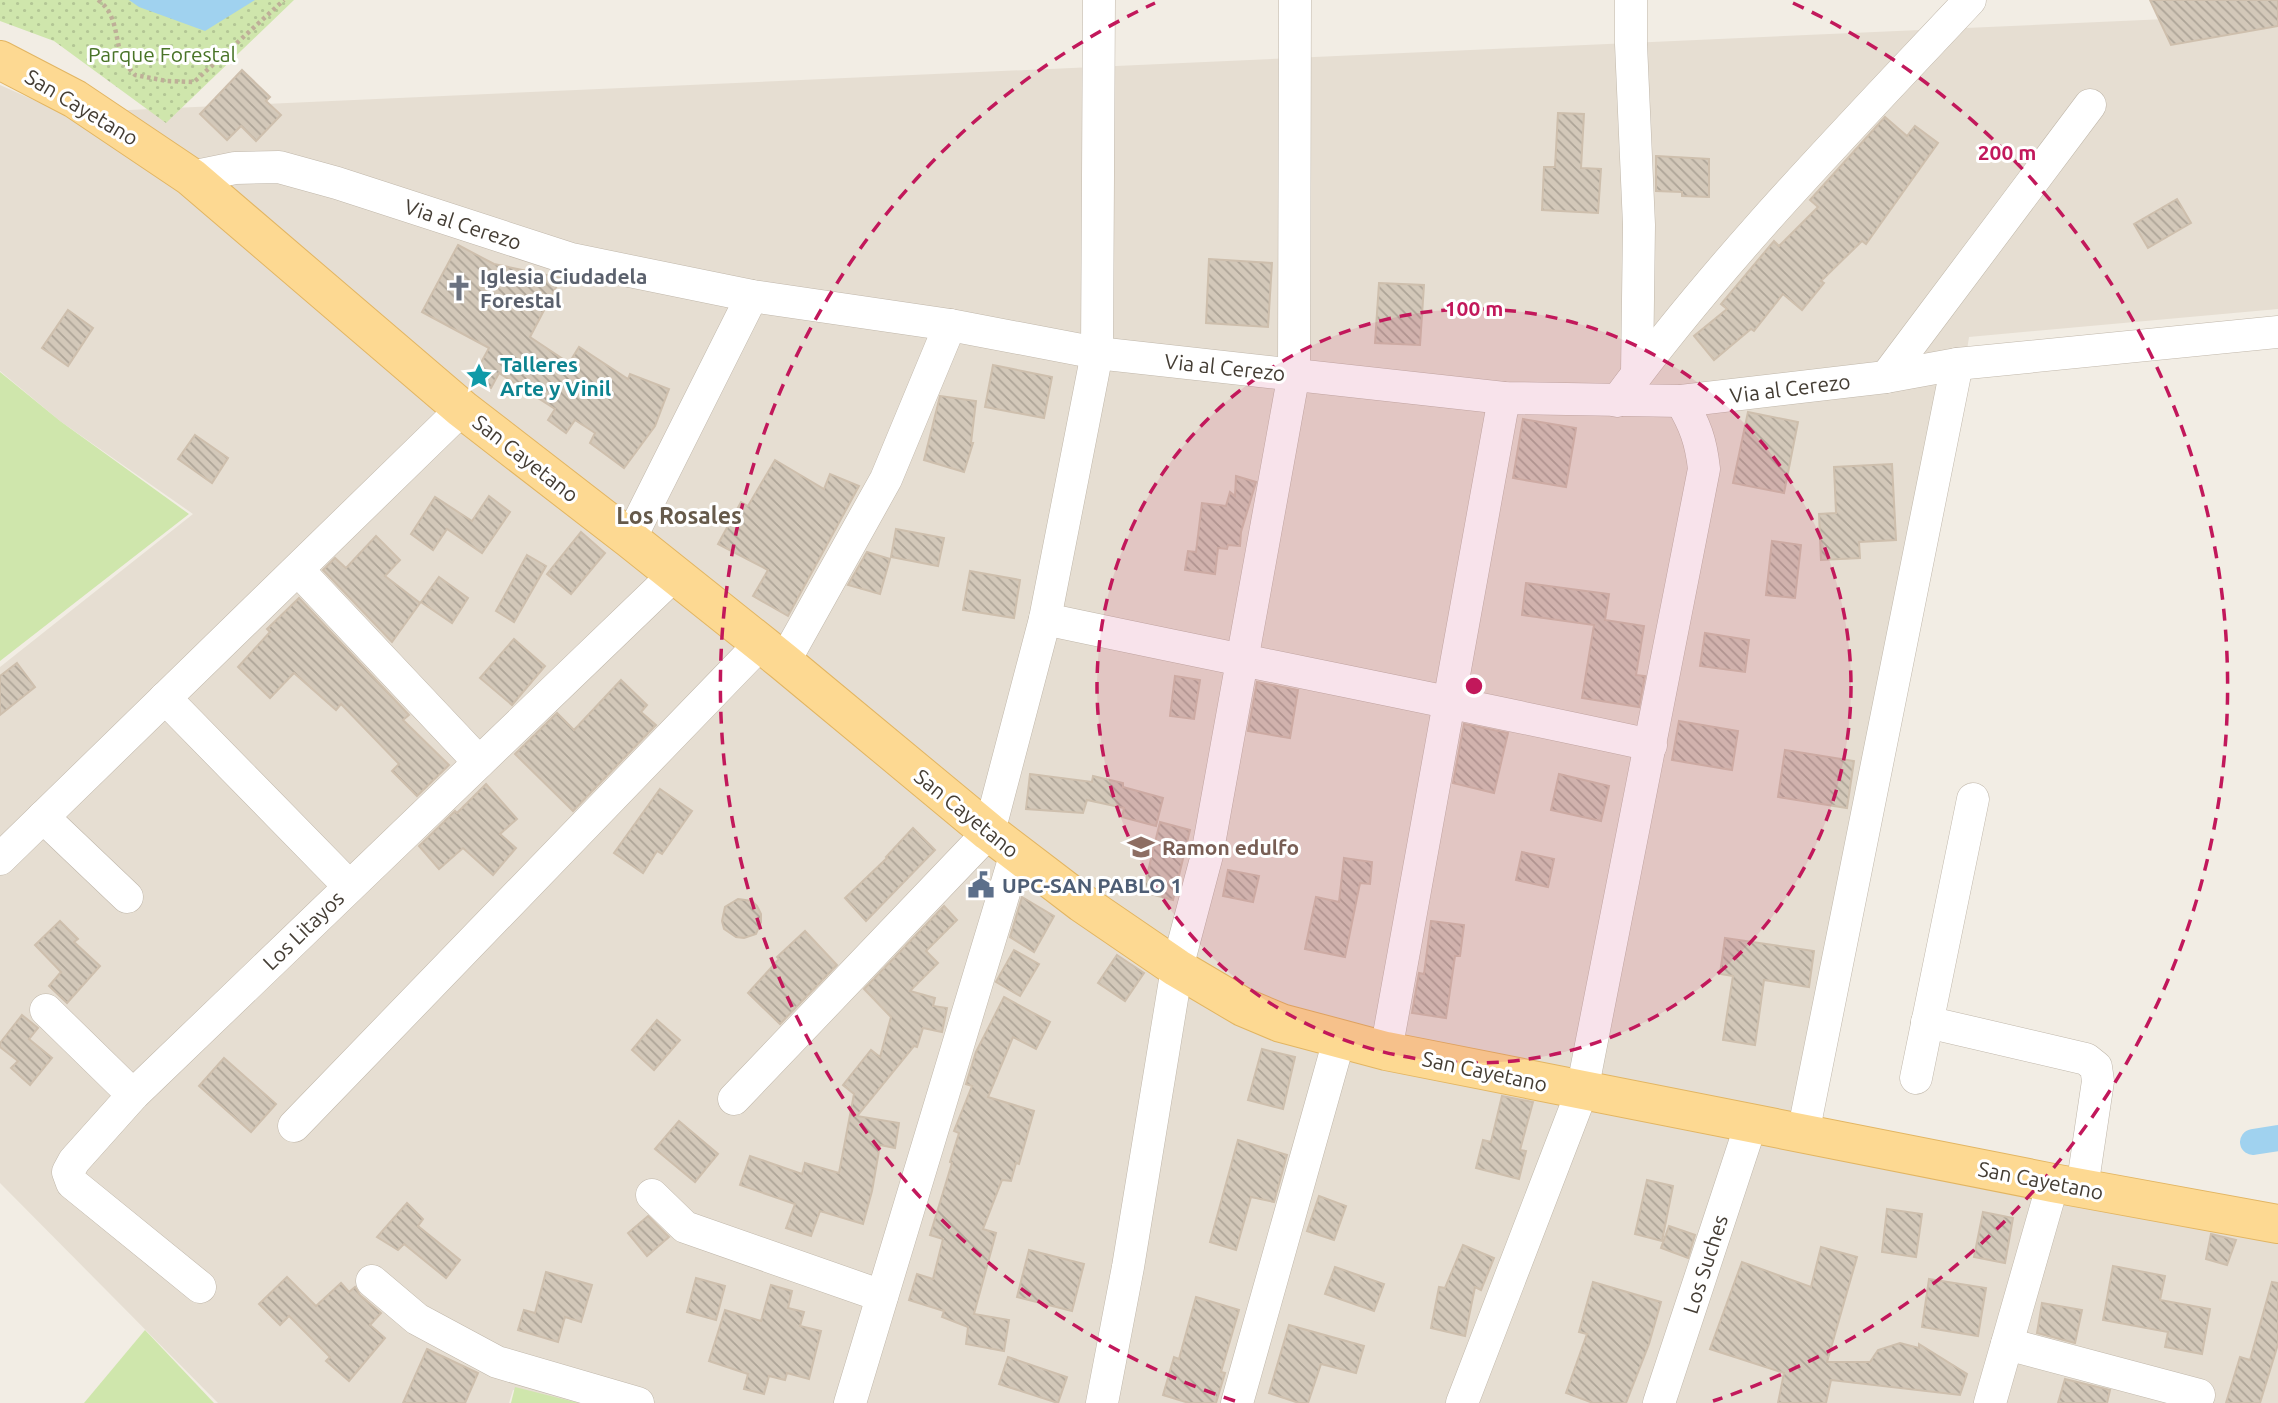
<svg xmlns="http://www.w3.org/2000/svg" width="2278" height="1403" font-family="Ubuntu,sans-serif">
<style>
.residential{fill:#e6ded2}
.grass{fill:#cfe6ac}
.park{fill:url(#park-dots)}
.water{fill:#a0d2ef}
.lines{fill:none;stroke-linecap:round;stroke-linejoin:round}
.canal{stroke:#a0d2ef;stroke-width:26}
.building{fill:url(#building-back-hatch);stroke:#cebfad;stroke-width:2}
.minor-casing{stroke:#c0b7aa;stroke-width:33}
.major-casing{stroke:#e2b562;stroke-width:40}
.path{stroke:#beaf98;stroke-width:4.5;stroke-dasharray:3.5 3.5;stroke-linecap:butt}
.minor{stroke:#fff;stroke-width:32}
.major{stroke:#fdd992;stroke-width:38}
.ring{fill:none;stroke:#c2185b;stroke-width:3.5;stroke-dasharray:12 9}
.labels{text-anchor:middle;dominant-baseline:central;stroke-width:6;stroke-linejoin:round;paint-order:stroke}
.park-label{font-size:21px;fill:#497428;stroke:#fff}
.street-label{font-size:21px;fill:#443d34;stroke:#fff}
.worship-label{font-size:21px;font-weight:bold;fill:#5b616d;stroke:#fff;text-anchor:start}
.culture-label{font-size:21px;font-weight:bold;fill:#0d838f;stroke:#fff;text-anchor:start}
.education-label{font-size:21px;font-weight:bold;fill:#785e54;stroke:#fff;text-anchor:start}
.service-label{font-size:21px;font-weight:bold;fill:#4e5e75;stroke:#fff;text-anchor:start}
.neighbourhood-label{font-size:23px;font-weight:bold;fill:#665a4b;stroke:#fff}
.centre{fill:#c2185b;stroke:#fff;stroke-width:3.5}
.ring-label{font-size:21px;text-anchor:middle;font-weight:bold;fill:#c2185b;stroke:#fff;stroke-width:6;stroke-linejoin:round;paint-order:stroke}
</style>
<defs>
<pattern id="park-dots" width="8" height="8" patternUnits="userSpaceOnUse" patternTransform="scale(1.75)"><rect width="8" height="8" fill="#cfe6ac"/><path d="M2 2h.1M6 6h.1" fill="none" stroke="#b3c695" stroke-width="1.8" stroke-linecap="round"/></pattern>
<pattern id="building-back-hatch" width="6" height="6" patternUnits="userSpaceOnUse" patternTransform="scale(1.75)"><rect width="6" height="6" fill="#d3c8b9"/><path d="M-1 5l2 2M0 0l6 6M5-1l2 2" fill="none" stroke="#ada497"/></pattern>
</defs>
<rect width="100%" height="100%" fill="#f2ede4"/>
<polygon class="residential" points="2278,14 2278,309 1969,337 1964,370 1803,1134 2278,1240 2278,1403 568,1403 513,1390 509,1403 218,1403 0,1183 0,667 193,514 60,421 0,371 0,85 63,113"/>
<g class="grass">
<polygon points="0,372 60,421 189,514 0,661"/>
<polygon points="145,1330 214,1403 84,1403"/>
<polygon points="515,1387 579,1403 511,1403"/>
</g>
<polygon class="park" points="0,0 294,0 166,123 54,41 0,21"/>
<polygon class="water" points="129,0 255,0 205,31 139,7"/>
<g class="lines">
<polyline class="canal" points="2253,1142 2278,1138"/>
</g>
<g class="building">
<polygon points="2150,0 2278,0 2278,26 2171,45"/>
<polygon points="242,70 270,97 266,101 281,115 256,141 241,126 227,140 200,114"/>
<polygon points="1558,113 1584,114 1581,168 1601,169 1598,213 1542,210 1544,167 1555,167"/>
<polygon points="1885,117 1907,136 1915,126 1938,143 1866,244 1862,241 1821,281 1824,283 1802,310 1783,294 1754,331 1751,329 1714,360 1694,336 1727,309 1721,304 1774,241 1779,246 1818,207 1810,200"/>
<polygon points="1656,156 1709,159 1709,197 1682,196 1682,192 1656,191"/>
<polygon points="2177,199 2191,223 2148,248 2134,224"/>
<polygon points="458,245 494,264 561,278 530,337 569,363 579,347 628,379 630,374 669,389 655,426 624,468 590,443 595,433 575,420 566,433 548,420 555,409 499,373 491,388 472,379 489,348 422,312"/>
<polygon points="1209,259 1272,263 1268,327 1206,323"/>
<polygon points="1379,283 1424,285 1420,345 1375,343"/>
<polygon points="68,310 93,328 68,366 42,348"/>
<polygon points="993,365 1052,377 1044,418 985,407"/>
<polygon points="940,396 976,401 971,443 973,443 964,472 924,460"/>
<polygon points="1748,412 1798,422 1784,493 1733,483"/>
<polygon points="1523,419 1576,428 1566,487 1513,478"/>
<polygon points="195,435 228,458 212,483 178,459"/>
<polygon points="775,460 824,489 830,474 859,486 788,616 753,596 768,570 718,544 741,502 748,506"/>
<polygon points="1892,464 1896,540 1859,542 1860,558 1821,560 1819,514 1836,513 1834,467"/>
<polygon points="1236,476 1256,482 1241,532 1240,546 1228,545 1227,549 1218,548 1215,574 1185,570 1188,551 1196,552 1202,503 1226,506 1230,492 1235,496"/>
<polygon points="489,496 510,512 482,553 447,529 433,550 411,534 435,497 472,521"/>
<polygon points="896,529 944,538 938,566 891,557"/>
<polygon points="581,532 605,553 571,594 547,574"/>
<polygon points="376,536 400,560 385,576 420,603 392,642 323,570 335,558 346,568"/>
<polygon points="1772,541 1801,545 1795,598 1766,595"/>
<polygon points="867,552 890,559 880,594 848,585"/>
<polygon points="527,555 546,566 514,622 496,611"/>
<polygon points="970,571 1020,580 1014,618 963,610"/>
<polygon points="439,577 468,598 452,623 421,602"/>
<polygon points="1526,583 1609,594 1605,620 1644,626 1636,675 1645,676 1639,707 1582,698 1594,625 1522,615"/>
<polygon points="299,598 409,715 403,720 449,765 417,796 392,771 399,764 341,704 336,710 294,673 270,698 238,667 270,632 267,629"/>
<polygon points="1705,633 1749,640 1745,672 1700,666"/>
<polygon points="514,639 545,666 512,705 480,678"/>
<polygon points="17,663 35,687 0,715 0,676"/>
<polygon points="1175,676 1200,680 1194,719 1170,716"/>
<polygon points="621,680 647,705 641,712 656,725 573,811 515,754 557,713 574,730"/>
<polygon points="1257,682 1298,690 1290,738 1248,731"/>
<polygon points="1679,721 1738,731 1732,770 1672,760"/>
<polygon points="1464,724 1508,733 1494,793 1453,783"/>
<polygon points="1785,750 1854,761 1847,808 1778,797"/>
<polygon points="1030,774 1092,782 1093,776 1123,783 1123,787 1163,798 1156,826 1122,817 1124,808 1087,800 1083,813 1026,809"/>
<polygon points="1559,774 1609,786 1601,821 1551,810"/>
<polygon points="486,784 517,819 500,834 516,848 493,875 463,848 439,869 419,846 455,811 457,813"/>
<polygon points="660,789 692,811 662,854 657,851 643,873 614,853"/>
<polygon points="1160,822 1190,830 1173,900 1143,892"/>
<polygon points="913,828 935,850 866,921 845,898 887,858 886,857"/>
<polygon points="1522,852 1554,859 1548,887 1516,880"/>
<polygon points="1344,858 1372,862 1370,884 1360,883 1345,957 1305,949 1316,897 1339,902"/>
<polygon points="1228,870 1259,876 1253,902 1223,896"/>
<polygon points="1022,897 1054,916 1034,952 1010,937"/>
<polygon points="738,899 752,901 757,906 761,914 761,922 756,934 744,938 736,937 724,929 722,921 725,907"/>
<polygon points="944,906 957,920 926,951 938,963 910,991 935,998 933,1006 947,1008 942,1032 923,1028 917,1047 914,1046 857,1116 899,1123 895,1148 880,1145 872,1191 863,1224 820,1211 811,1236 786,1228 795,1204 740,1185 750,1156 802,1174 805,1163 839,1173 854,1094 843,1085 871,1050 880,1057 891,1017 864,989"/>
<polygon points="60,921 78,939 74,942 100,966 67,1003 49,986 61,972 35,945"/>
<polygon points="1431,921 1464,925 1460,956 1455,956 1446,1018 1412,1013 1419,973 1424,974"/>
<polygon points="805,931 837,965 780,1024 748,993 779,959 777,957"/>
<polygon points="1725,938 1814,951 1809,987 1764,980 1755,1045 1723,1040 1733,976 1720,974"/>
<polygon points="1014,950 1039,964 1020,996 996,982"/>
<polygon points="1117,955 1144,973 1125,1001 1098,983"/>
<polygon points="1004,997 1050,1022 1036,1049 1013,1037 988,1097 1034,1111 1019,1164 1016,1163 1011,1181 1002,1180 983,1229 996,1233 974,1314 1009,1320 1004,1351 966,1344 968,1327 942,1317 944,1311 909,1300 917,1274 933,1279 943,1239 930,1235 952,1163 950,1162 959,1133 954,1131 972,1086 966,1084 976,1052"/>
<polygon points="22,1015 38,1028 29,1039 52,1058 30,1085 11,1068 18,1061 0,1047 0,1043"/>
<polygon points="657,1020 680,1040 654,1070 632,1050"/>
<polygon points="1262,1049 1295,1057 1283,1109 1248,1100"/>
<polygon points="224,1058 276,1104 251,1132 199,1086"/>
<polygon points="1502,1096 1533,1102 1520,1150 1526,1151 1519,1179 1476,1168 1483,1140 1491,1142"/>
<polygon points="679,1121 718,1154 695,1182 655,1149"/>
<polygon points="1238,1140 1287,1155 1274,1202 1251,1197 1236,1250 1210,1242"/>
<polygon points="1647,1180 1673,1186 1662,1241 1635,1234"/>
<polygon points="1319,1196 1346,1206 1334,1240 1307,1231"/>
<polygon points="407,1203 423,1219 418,1226 460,1260 446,1278 404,1244 398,1250 377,1237"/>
<polygon points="1887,1209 1922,1214 1916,1257 1882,1252"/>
<polygon points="1983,1212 2013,1218 2005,1263 1974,1257"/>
<polygon points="648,1216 669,1237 647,1256 628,1233"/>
<polygon points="1669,1226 1695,1235 1688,1258 1661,1248"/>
<polygon points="2211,1234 2236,1240 2227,1265 2206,1259"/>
<polygon points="1463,1245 1494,1258 1481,1290 1475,1287 1465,1336 1431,1328 1439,1287 1445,1288"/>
<polygon points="1821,1247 1857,1257 1827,1362 1870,1362 1878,1350 1900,1343 1919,1348 1919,1344 1967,1374 1960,1395 1831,1380 1826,1403 1778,1403 1784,1373 1710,1349 1742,1262 1811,1287"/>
<polygon points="1029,1250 1084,1264 1072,1311 1017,1297"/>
<polygon points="2113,1266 2165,1276 2160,1300 2210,1309 2202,1354 2165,1347 2168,1332 2103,1320"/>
<polygon points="1335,1267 1384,1284 1374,1311 1325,1294"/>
<polygon points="546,1272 592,1285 581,1322 565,1317 558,1342 518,1330 524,1310 535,1313"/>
<polygon points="287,1277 316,1306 341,1283 349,1292 355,1287 360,1295 381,1313 370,1325 385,1338 349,1381 326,1361 330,1357 289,1316 280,1325 259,1304"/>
<polygon points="696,1278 725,1286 716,1320 687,1312"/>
<polygon points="1929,1279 1986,1288 1978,1336 1922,1327"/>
<polygon points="1593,1282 1661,1302 1649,1344 1626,1403 1593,1403 1566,1393 1587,1334 1579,1332"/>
<polygon points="2272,1282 2278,1283 2278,1344 2260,1403 2226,1403 2240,1357 2250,1360"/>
<polygon points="771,1285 792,1291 788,1308 804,1312 800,1326 821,1331 809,1379 787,1373 785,1380 769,1376 764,1394 744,1389 748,1374 709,1361 725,1310 761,1321"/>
<polygon points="1196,1297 1239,1310 1221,1372 1225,1373 1216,1403 1189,1403 1163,1395 1174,1357 1179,1359"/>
<polygon points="2042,1303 2082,1310 2075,1343 2037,1333"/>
<polygon points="1289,1325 1364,1346 1356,1373 1321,1364 1308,1403 1299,1403 1269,1393"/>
<polygon points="427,1349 478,1373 465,1403 403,1403"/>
<polygon points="1008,1357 1067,1377 1058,1403 999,1384"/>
<polygon points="2065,1379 2110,1390 2107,1403 2058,1403"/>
</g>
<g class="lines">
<g class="minor-casing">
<g id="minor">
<polyline points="1631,0 1631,44 1639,225 1637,373"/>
<polyline points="191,177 235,168 279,167 337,183 571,259 752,296 950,325 1097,353 1504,398 1681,401 1886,377 1957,364 2278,332"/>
<polyline points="1886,377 2090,105"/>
<path d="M 1617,401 C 1723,257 1848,130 1970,0"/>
<polyline points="630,539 752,296"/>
<polyline points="298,570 479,762"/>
<path d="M 1045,619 C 1247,662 1449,701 1651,745"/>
<polyline points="784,662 886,479 950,325"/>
<polyline points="165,698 349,886"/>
<polyline points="43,817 127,897"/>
<polyline points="0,859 462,409"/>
<polyline points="46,1010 133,1095"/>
<polyline points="1927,1022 2086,1059 2096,1067 2098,1081 2082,1188"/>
<polyline points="1386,1051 1504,398"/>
<polyline points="1916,1078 1973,799"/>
<polyline points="734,1099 989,832 1045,619 1097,353 1099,0"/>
<polyline points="294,1126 760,644"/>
<polyline points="1803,1134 1957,364"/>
<polyline points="652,1195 685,1227 882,1296"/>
<polyline points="372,1281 417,1319 497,1362 638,1403"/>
<polyline points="200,1287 72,1183 68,1172 74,1161 133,1095 674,575"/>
<polyline points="2007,1344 2199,1395"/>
<polyline points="850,1403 1016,853"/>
<polyline points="1102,1403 1128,1267 1177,968 1207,855 1294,373 1295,0"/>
<polyline points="1237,1403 1339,1040"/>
<path d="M 1462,1403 L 1582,1091 L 1704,469 C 1701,441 1695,425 1681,401"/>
<polyline points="1659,1403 1751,1124"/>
<polyline points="1990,1403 2053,1183"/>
</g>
</g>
<g class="major-casing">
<polyline id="major" points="0,60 75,99 191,177 462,409 630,539 784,662 989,832 1082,903 1177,968 1243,1007 1281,1023 1386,1051 2053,1183 2278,1224"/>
</g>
<path class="path" d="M 98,0 C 119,15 114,41 124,62 C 127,67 132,71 135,75 L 167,81 L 194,82 L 284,0"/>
<use href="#minor" class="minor"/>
<use href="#major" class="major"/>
</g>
<circle cx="1474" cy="686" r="377" fill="#c2185b" fill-opacity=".12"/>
<g class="ring">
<circle cx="1474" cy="686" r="377"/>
<path d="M1235 1401A754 754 0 0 1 1155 3M1793 3A754 754 0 0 1 1713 1401"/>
</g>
<defs>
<g id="church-bare" transform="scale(2.1)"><path d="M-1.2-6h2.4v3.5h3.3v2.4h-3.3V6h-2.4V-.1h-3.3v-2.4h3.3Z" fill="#6b7280" stroke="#fff" stroke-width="2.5" paint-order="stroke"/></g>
<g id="sight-bare" transform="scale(2.1)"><path d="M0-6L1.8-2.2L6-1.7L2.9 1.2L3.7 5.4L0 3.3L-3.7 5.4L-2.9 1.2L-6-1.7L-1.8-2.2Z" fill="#0f9aa8" stroke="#fff" stroke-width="2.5" paint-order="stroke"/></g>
<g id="school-bare" transform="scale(2.1)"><path d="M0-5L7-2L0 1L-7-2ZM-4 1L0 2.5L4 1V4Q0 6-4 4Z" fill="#8d6e63" stroke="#fff" stroke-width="2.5" paint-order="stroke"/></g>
<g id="civic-bare" transform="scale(2.1)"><path d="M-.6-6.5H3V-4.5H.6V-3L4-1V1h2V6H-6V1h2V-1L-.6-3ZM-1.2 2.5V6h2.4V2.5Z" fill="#5c6f8a" stroke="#fff" stroke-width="2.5" paint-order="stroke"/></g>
</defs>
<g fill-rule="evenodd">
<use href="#church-bare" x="459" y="288"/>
<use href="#sight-bare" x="479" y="376"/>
<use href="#school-bare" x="1141" y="847"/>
<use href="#civic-bare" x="981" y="885"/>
</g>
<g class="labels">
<g class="park-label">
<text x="162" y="54">Parque Forestal</text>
</g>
<g class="street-label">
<text transform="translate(82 107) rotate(31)">San Cayetano</text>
<text transform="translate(463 224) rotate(18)">Via al Cerezo</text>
<text transform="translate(1225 367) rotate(6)">Via al Cerezo</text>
<text transform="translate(1790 388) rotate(-7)">Via al Cerezo</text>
<text transform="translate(526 458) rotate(38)">San Cayetano</text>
<text transform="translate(967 813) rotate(39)">San Cayetano</text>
<text transform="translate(303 930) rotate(-44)">Los Litayos</text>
<text transform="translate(1485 1071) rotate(12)">San Cayetano</text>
<text transform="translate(2041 1180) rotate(11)">San Cayetano</text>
<text transform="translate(1705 1264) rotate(-72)">Los Suches</text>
</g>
<g class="worship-label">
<text x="480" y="276">Iglesia Ciudadela<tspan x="480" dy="24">Forestal</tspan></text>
</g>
<g class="culture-label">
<text x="500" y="364">Talleres<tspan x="500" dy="24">Arte y Vinil</tspan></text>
</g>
<g class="education-label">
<text x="1162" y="847">Ramon edulfo</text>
</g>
<g class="service-label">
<text x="1002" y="885">UPC-SAN PABLO 1</text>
</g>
<g class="neighbourhood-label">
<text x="679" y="515">Los Rosales</text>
</g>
</g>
<circle cx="1474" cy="686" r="10" class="centre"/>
<g class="ring-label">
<text x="2007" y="160">200 m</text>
<text x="1474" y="316">100 m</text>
</g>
</svg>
